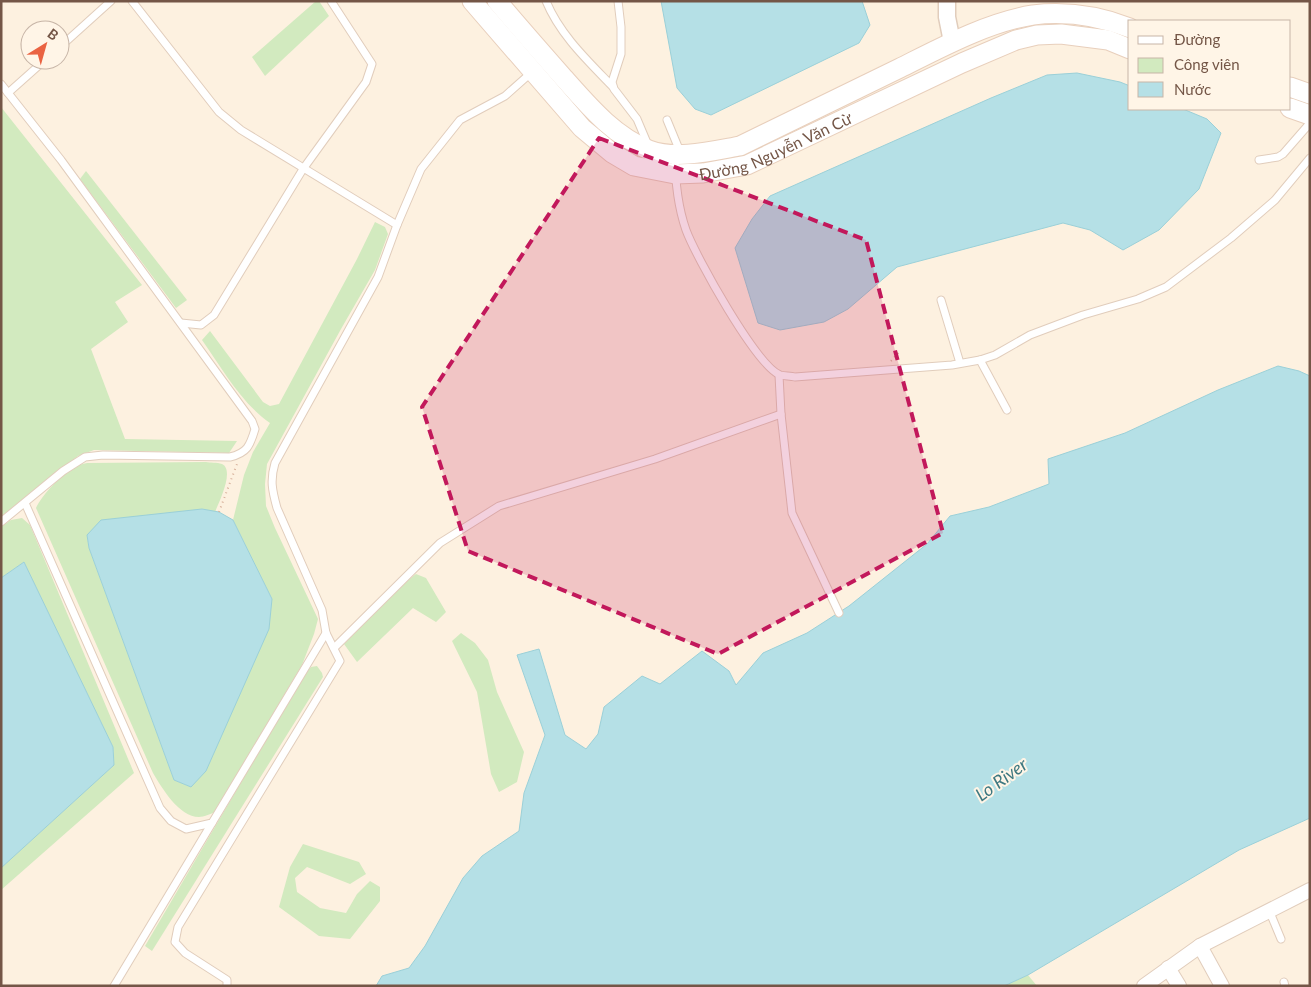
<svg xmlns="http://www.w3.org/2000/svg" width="1311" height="987" font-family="Lato,sans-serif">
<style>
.green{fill:#d2eabf}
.water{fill:#b5e0e6;stroke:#9bd0d8}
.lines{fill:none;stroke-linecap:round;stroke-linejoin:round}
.service-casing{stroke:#e1cdbc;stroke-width:9}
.minor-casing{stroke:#e1cdbc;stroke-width:16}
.tertiary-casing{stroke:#e1cdbc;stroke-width:19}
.secondary-casing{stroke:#e8cfbc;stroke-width:21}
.path{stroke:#d7b19b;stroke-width:2;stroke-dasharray:1 4;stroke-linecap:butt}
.service{stroke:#fff;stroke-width:7}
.minor{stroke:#fff;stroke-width:14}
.tertiary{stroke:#fff;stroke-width:16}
.secondary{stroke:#fff;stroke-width:19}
.marked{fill:#c2185b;fill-opacity:0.2;stroke:#c2185b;stroke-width:4;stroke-dasharray:10 6;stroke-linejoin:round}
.labels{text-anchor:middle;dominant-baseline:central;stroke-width:4;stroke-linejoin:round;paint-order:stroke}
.street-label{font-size:16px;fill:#745647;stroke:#fff5e7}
.water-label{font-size:18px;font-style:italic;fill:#3e7881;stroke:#fff5e7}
</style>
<rect width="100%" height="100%" fill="#fdf1e0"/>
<g class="green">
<polygon points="316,1 319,1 329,16 265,76 252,57"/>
<polygon points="1,107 142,285 115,302 128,322 91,349 125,439 237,441 229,453 94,450 78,456 1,517"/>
<polygon points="86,171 187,300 176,308 80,179"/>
<path d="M 375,222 L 385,227 L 388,234 L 375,270 L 341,329 L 267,464 L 265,484 L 266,506 L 275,528 L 318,619 L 314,634 L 302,665 L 215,812 C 210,814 204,817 199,817 C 179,817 162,788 153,773 L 36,508 C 42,495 62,474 75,466 C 78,465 83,464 87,463 L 206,462 C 210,463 217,462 222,464 C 235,470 219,502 215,512 L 202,509 L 87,535 L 89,548 L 174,780 L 191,787 L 272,599 L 233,520 L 244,475 L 253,452 L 270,423 C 241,403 222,368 202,340 L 210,331 L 263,402 L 270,406 L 279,404 L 357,259 Z"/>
<polygon points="22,518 30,525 134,773 1,890 1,868 114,765 113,747 24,562 1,578 1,527 11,520"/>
<polygon points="416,574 426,578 446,612 436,622 413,608 357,662 344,644 407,581"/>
<polygon points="461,633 475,643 488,660 497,692 524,752 517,782 499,792 491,774 477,692 452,641"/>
<polygon points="317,666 322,673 323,677 152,951 145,946 304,675 311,667"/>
<polygon points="303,844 359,862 366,874 350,884 307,867 295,878 297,892 320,908 346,913 357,894 370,881 380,887 380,901 350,939 319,936 279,907 290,867"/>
<polygon points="1028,975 1037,986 1004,986"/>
</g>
<g class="water">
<polygon points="661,1 862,1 870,25 859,43 711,115 695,109 677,88"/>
<polygon points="1077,73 1120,82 1130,86 1130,109 1183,109 1207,119 1221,133 1199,189 1159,230 1123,250 1090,230 1063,223 897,267 848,309 824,322 780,330 758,323 735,248 752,219 770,196 991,98 1047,75"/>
<polygon points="1278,366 1299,371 1310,376 1310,818 1239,850 1028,975 1004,986 376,986 382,976 409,968 425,946 463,878 482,856 519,831 524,793 545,735 517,655 539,649 565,735 586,749 598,734 604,707 642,676 660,684 702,651 729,671 736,685 763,653 807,633 849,606 927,544 950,516 989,507 1049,484 1048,459 1125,433 1218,390"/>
<polygon points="202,509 219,512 233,520 272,599 269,629 206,771 191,787 174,780 89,548 87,535 101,520"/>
<polygon points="24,562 113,747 114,765 1,868 1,578"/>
</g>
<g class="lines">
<g class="service-casing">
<g id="service">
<polyline points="132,1 219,112 241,130 397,225"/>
<path d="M 546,1 C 560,35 588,61 613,87"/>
<polyline points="618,1 621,27 621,54 612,82 614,89 637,119 648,145"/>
<polyline points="60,47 111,1"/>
<path d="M 1,84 L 61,160 L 252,421 L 255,429 C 250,446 247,453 230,457 L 103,455 L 85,457 L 63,471 L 1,522"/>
<polyline points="8,93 45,60"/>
<polyline points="667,120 681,154"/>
<path d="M 675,154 C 675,179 678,207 686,230 C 696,257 756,365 780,375 C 784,376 791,376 795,377 L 952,365 L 980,360 L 995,355 L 1030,335 L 1083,315 L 1138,299 L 1166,287 L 1231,238 L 1275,200 L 1310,158"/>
<polyline points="1259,160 1278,157 1283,154 1310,123"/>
<polyline points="941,300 960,363"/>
<polyline points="181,323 201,325 214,315 303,169 366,82 372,64 331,1"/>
<polyline points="980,360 1007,410"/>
<polyline points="779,375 781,414 792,513 839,613"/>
<polyline points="25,503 160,808 171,821 186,829 212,823 326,633"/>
<polyline points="334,648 440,543 499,506 655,459 781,414"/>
<polyline points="1269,910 1281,939"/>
<polyline points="1284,982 1285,986"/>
<polyline points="114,986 212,823"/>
<path d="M 227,986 L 227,980 L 185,953 L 175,942 L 178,927 L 340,661 L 326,633 L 322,610 L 277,508 C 272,490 270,480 275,463 L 378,277 L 397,225 L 421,169 L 460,120 L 505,96 L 532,72"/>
</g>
</g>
<g class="minor-casing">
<g id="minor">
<polyline points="1200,946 1222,986"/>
<polyline points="1168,968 1179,986"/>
<polyline points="1144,986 1200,946 1310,890"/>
</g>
</g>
<g class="tertiary-casing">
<polyline id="tertiary" points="947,1 947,17 952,42"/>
</g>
<g class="secondary-casing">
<g id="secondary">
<path id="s1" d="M 472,1 L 582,128 L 612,153 L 634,166 L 675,174 L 703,173 L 747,165 L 962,63 L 1016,40 L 1037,35 L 1061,34 L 1108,40 L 1130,49"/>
<path d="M 497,1 C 518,26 540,51 562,76 C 587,104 613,136 649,150 C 676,160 712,151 740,146 C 793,120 846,94 900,68 C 940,48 988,22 1033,15 C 1066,11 1099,16 1130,28"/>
<polyline points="1290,87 1310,94"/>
<polyline points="1290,108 1310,115"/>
</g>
</g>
<g class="path">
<polyline points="891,361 900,351"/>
<polyline points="219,512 237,464"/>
</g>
<use href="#service" class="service"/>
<use href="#minor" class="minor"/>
<use href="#tertiary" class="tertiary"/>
<use href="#secondary" class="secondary"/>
</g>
<path class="marked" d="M 599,138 L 866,240 L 943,533 L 718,654 L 468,551 L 422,407 Z"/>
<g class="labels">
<g class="street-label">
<text stroke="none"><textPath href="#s1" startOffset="380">Đường Nguyễn Văn Cừ</textPath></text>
</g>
<g class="water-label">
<text transform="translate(1001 779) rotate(-36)">Lo River</text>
</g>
</g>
<rect width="1311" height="987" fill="none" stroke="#745647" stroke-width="5"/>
<rect x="1128" y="20" width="162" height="90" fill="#fff5e7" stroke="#c7b5a7"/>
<rect x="1138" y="36" width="25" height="8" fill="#ffffff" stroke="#c7b5a7"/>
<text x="1174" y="45" font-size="15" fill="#745647">Đường</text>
<rect x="1138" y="58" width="25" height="15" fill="#d2eabf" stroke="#c7b5a7"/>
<text x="1174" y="70" font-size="15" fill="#745647">Công viên</text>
<rect x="1138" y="82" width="25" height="15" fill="#b5e0e6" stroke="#c7b5a7"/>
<text x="1174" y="95" font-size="15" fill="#745647">Nước</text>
<g transform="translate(45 45) rotate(37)"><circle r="24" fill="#fff5e7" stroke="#c7b5a7"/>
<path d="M0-4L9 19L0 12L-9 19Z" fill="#ea6342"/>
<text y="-8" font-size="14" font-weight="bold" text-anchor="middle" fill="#745647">B</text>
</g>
</svg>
